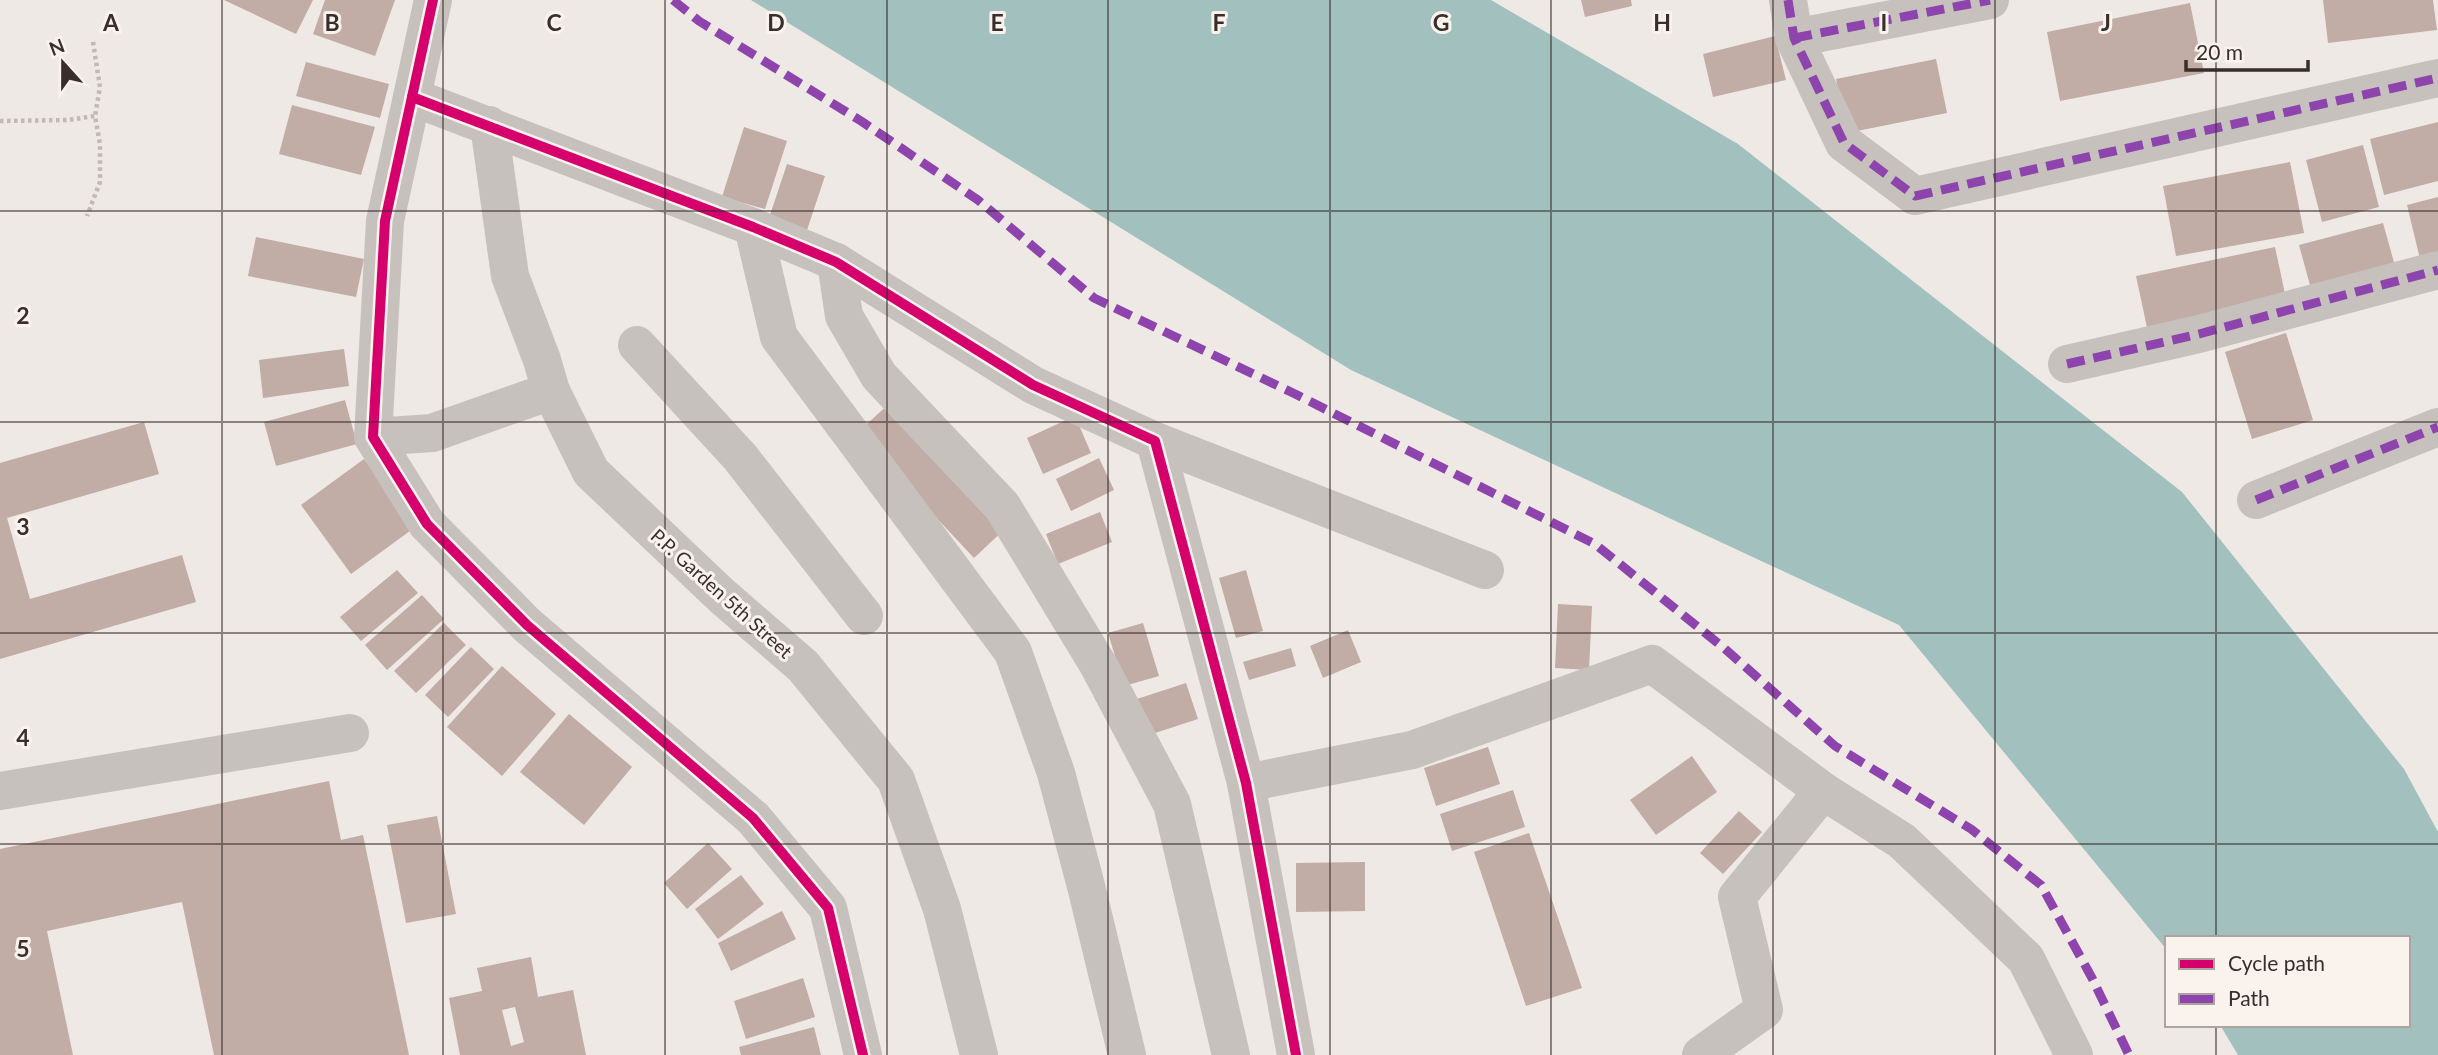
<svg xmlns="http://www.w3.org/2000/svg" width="2438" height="1055" font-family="Lato,sans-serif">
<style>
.water{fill:#a1c0be}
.building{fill:#c1aca6;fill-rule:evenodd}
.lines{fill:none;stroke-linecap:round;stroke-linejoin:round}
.path{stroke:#c0b9b5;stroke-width:4.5;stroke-dasharray:3.5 3.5;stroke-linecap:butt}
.minor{stroke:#c7c1bd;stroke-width:38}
.quiet{stroke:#8e44ad;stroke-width:9;stroke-dasharray:18 9;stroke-linecap:butt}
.cycleway-casing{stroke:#faf3ed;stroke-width:15}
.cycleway{stroke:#d6006c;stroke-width:10}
.grid{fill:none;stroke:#392e2b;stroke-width:2;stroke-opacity:0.55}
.labels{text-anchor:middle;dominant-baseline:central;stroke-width:6;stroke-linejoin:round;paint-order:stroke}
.street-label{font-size:19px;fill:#392e2b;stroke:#faf3ed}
.grid-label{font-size:23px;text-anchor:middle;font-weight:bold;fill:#392e2b;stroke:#faf3ed;stroke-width:6;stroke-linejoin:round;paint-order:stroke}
</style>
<rect width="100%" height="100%" fill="#eee9e4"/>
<polygon class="water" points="751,0 1491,0 1738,144 2182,492 2404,769 2438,832 2438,1055 2238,1055 2220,1025 2408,1025 2408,938 2167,938 2167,950 1899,625 1351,370"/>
<g class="building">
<polygon points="224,0 313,0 296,34"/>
<polygon points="325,0 395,0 375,56 313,34"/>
<polygon points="1581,0 1631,0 1632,6 1585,17"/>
<polygon points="2323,0 2433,0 2437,30 2328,43"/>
<polygon points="2190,3 2204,73 2060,101 2047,32"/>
<polygon points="1775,36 1786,80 1713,97 1703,54"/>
<polygon points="1936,59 1947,113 1847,133 1836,79"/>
<polygon points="306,62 389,84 380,118 296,96"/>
<polygon points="292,105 375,127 361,175 279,154"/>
<polygon points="2438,122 2438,181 2384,195 2370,139"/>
<polygon points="744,127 787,141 765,209 722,197"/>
<polygon points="2363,145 2379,207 2322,222 2306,160"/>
<polygon points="2290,162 2304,233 2176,256 2163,186"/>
<polygon points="787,164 825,176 807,230 769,218"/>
<polygon points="2438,197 2438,254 2420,259 2407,205"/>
<polygon points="2383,223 2397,273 2313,296 2299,245"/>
<polygon points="256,237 364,259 356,297 248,276"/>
<polygon points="2275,247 2287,303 2148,332 2136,276"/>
<polygon points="2286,333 2313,420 2252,439 2225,352"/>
<polygon points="344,349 349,386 263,398 259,360"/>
<polygon points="345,400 357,444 276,466 264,422"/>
<polygon points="891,402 1008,526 974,558 857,433"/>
<polygon points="1075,416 1091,453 1043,474 1027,438"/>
<polygon points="144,422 159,474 7,518 30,599 182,555 196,602 0,659 0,463"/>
<polygon points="1099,458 1114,490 1071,511 1056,479"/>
<polygon points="364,459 414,528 351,574 301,505"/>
<polygon points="1100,512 1112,542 1058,564 1046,534"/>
<polygon points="397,570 418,593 361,641 340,617"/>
<polygon points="1246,570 1263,631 1236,638 1219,578"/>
<polygon points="422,595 444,619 387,670 365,645"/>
<polygon points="1558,604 1592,606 1589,670 1555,668"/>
<polygon points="444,623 466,645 416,693 394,671"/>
<polygon points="1143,623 1159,676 1124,686 1108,633"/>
<polygon points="1348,630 1361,662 1323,678 1310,646"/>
<polygon points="471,647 494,669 448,717 425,695"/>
<polygon points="1291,648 1296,666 1249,680 1243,662"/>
<polygon points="502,666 556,714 502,776 447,727"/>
<polygon points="1186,683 1198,719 1149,735 1137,699"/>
<polygon points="569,714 632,767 584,825 520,772"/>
<polygon points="1488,747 1500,784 1436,806 1424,768"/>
<polygon points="1692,756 1717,792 1656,835 1630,800"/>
<polygon points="329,781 341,840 363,835 409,1055 214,1055 182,902 47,931 73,1055 0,1055 0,849"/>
<polygon points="1513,790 1525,827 1452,851 1440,814"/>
<polygon points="1739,811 1762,832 1723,874 1700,853"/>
<polygon points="437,816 456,914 406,923 387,825"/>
<polygon points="1529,833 1582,988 1526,1006 1474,852"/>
<polygon points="708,843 732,869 687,909 664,883"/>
<polygon points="1365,862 1365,911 1296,912 1296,863"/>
<polygon points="741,875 764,904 718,939 695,909"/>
<polygon points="782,911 796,939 731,971 718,943"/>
<path d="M 531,957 L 538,997 L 573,990 L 586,1055 L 460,1055 L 449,998 L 482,991 L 477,968 ZM 515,1007 L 524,1042 L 511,1046 L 502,1010 Z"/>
<polygon points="803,978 815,1017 746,1039 734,1001"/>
<polygon points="814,1027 821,1055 741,1055 739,1047"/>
</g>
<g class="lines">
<g class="path">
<polyline points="93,42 100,87 95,116"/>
<polyline points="0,121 68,120 95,116 100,144 100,182 87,216"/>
</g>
<g class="minor">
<polyline points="433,0 412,97 753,227 836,262 1033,385 1155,441 1246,783 1296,1055"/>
<polyline points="1788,0 1794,38 1844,143 1915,196 2438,78"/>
<polyline points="1794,38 1990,0"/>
<polyline points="412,97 385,221 373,437 427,524 527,625 753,818 828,908 863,1055"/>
<polyline points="489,125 510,276 542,360 551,391 591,472 722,596 803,666 896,780 942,909 979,1055"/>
<polyline points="753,227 779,337 1013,652 1056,773 1086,886 1127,1055"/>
<polyline points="836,262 844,316 879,376 1002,506 1099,666 1172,804 1231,1055"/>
<polyline points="637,345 740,457 864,616"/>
<polyline points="2067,364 2199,334 2438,270"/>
<polyline points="373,437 432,433 551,391"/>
<polyline points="1155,441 1485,570"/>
<polyline points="2256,500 2438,427"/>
<polyline points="1246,783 1412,750 1652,664 1823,791 1902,841 2026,959 2074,1055"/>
<polyline points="0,791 350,733"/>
<polyline points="1701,1055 1764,1010 1737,897 1823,791"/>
</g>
<g class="quiet">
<polyline points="673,0 699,21 861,121 978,200 1094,298 1291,392 1595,544 1724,648 1835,746 1971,829 2041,885 2092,978 2129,1055"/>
<polyline points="1788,0 1794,38 1844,143 1915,196 2438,78"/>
<polyline points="1794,38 1990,0"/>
<polyline points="2067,364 2199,334 2438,270"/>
<polyline points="2256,500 2438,427"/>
</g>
<g class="cycleway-casing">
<g id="cycleway">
<polyline points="433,0 412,97 753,227 836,262 1033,385 1155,441 1246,783 1296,1055"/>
<polyline points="412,97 385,221 373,437 427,524 527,625 753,818 828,908 863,1055"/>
</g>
</g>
<use href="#cycleway" class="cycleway"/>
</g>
<path class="grid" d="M 222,0 L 222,1055M 443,0 L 443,1055M 665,0 L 665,1055M 887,0 L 887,1055M 1108,0 L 1108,1055M 1330,0 L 1330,1055M 1551,0 L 1551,1055M 1773,0 L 1773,1055M 1995,0 L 1995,1055M 2216,0 L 2216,938M 0,211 L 2438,211M 0,422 L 2438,422M 0,633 L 2438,633M 0,844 L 2438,844M 2216,1025 L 2216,1055"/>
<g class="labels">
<g class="street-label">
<text transform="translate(722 593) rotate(42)">P.P. Garden 5th Street</text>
</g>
</g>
<g class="grid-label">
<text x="111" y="31">A</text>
<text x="332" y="31">B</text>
<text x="554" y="31">C</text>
<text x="776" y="31">D</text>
<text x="997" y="31">E</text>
<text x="1219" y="31">F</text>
<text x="1441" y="31">G</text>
<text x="1662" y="31">H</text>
<text x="1884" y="31">I</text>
<text x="2106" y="31">J</text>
<text x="23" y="324">2</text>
<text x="23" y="535">3</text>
<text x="23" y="746">4</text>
<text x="23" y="957">5</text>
</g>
<rect x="2165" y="936" width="245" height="91" fill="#faf3ed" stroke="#ada49f" stroke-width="2"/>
<rect x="2179" y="959" width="35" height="10" fill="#d6006c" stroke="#ada49f" stroke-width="2"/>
<text x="2228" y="971" font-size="21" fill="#392e2b">Cycle path</text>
<rect x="2179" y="994" width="35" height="10" fill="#8e44ad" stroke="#ada49f" stroke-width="2"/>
<text x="2228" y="1006" font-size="21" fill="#392e2b">Path</text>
<g transform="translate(63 63) rotate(339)" stroke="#faf3ed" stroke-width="5" paint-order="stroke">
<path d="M0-5L12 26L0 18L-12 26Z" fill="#392e2b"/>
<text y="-10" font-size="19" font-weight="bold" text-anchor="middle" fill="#392e2b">N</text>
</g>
<path d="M2186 60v10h122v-10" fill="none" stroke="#392e2b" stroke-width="3.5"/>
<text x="2196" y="60" font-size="21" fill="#392e2b" stroke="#faf3ed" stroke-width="5" paint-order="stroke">20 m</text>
</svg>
